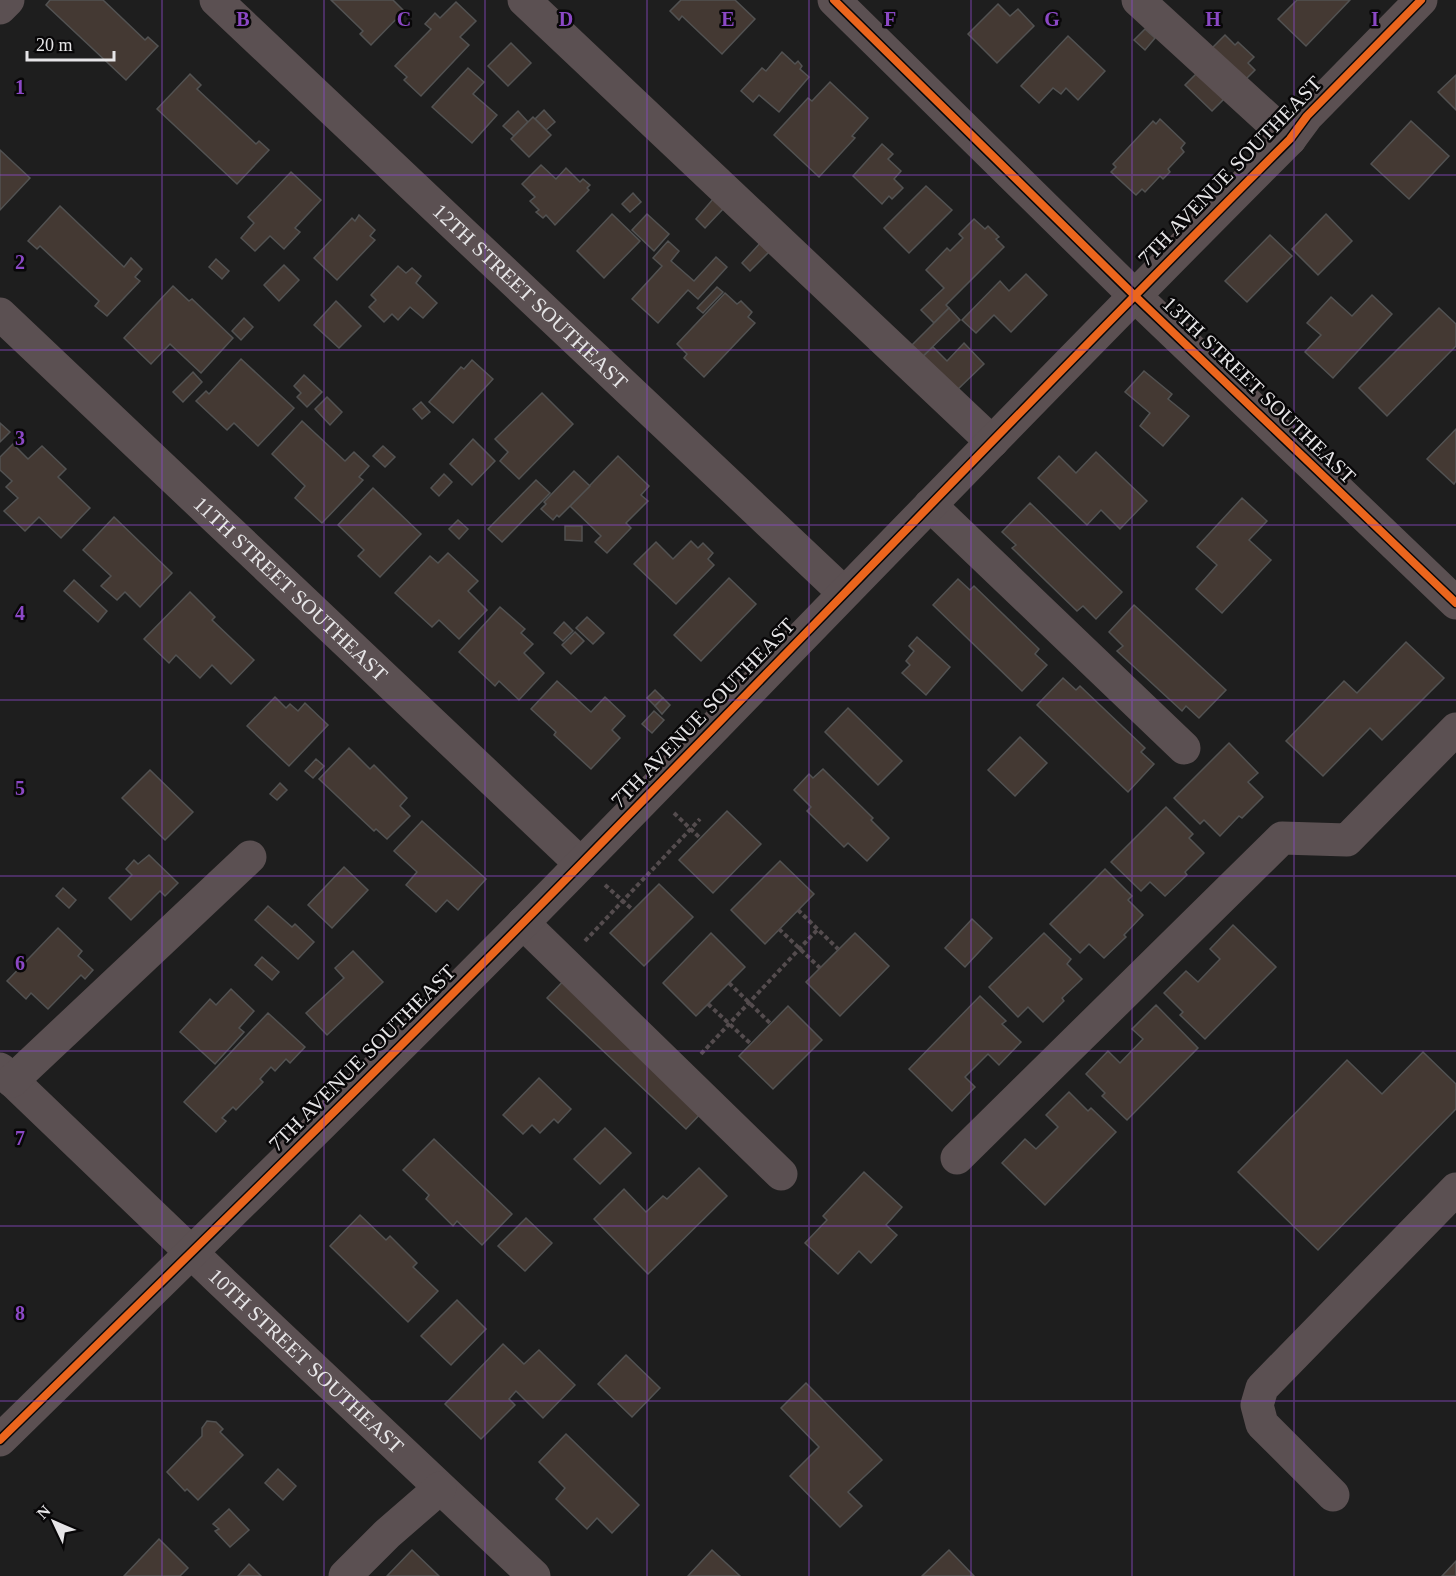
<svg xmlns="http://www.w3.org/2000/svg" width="1456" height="1576" font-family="'Times New Roman',serif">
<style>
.building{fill:#443933;stroke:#525252;stroke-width:1.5}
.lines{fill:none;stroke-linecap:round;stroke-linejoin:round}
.path{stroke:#544c4e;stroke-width:4;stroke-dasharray:4.5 3;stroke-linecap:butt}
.minor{stroke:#5b5052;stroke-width:33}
.cycleway-casing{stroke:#080708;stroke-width:11}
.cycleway{stroke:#eb651d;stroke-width:8}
.grid{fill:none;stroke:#8b48c5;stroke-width:1.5;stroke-opacity:0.55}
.labels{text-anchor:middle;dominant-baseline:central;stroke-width:5;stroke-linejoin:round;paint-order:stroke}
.street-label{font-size:21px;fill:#e6e5e7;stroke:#080708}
.grid-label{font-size:20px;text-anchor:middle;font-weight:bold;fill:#8b48c5;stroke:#080708;stroke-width:5;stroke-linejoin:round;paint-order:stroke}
</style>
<rect width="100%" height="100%" fill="#1e1e1e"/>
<g class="building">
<polygon points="50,0 103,0 145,40 148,37 158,46 126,80 46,5"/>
<polygon points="331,0 393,0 404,11 371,45 360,34 363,31"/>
<polygon points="681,0 735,0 755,19 722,54 682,16 679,20 670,11"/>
<polygon points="1297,0 1350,0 1306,46 1278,19"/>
<polygon points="456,2 476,21 460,37 469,45 421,96 404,80 407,77 395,66 431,29 425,24 435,13 440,18"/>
<polygon points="998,4 1010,16 1018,9 1034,26 997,63 968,34"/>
<polygon points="1145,29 1155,38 1145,50 1134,40"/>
<polygon points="1225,35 1235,45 1238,42 1254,57 1248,63 1255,70 1240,85 1211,49"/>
<polygon points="1068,36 1105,71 1078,100 1066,88 1061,94 1053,88 1039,103 1021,86"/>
<polygon points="511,43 531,63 508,86 488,66"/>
<polygon points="782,52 795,64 798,61 802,66 800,69 809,77 779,112 759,95 753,102 741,91 762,68 766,71"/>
<polygon points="468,68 484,82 473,94 497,115 472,143 432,107"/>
<polygon points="1198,72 1225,98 1212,111 1185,85"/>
<polygon points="190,74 201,85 197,89 256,144 259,141 269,150 237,184 157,109"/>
<polygon points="1456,75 1456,110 1438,92"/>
<polygon points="830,82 868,118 852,136 855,138 819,177 774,135 808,98 812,101"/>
<polygon points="544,110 555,122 546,130 535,119"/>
<polygon points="518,111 528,122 514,136 503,126"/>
<polygon points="533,117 551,135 529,157 511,139"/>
<polygon points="1160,119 1185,143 1181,148 1184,152 1168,169 1170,172 1163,179 1160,176 1145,192 1142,189 1136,195 1111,172 1116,167 1113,164 1153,121 1156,124"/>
<polygon points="1411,121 1449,156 1409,199 1371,164"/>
<polygon points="882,144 893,154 888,159 901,171 894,179 903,188 892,199 889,196 882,204 853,176"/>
<polygon points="0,150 30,178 0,210"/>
<polygon points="541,165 556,179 566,168 580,182 583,179 590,185 587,188 589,190 555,225 546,215 543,218 536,212 539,210 530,201 535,197 522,184"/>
<polygon points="291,172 321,200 295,228 300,232 284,249 270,236 255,251 241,238 254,223 248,217"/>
<polygon points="926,186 952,210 909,253 884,228"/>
<polygon points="633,193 641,202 630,212 622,204"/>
<polygon points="713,199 723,209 705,228 696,219"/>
<polygon points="60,206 124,267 131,258 142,269 135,277 140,281 107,316 95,306 99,301 40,246 37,249 28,241"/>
<polygon points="612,214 640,241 604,278 577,251"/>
<polygon points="647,214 669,234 654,251 632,230"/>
<polygon points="1326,214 1352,241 1318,275 1292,249"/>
<polygon points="359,215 375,230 370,236 375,240 337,280 314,258 352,218 355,221"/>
<polygon points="974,219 985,229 988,226 999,237 996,239 1004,247 946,305 949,308 934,323 921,310 944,288 926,270 947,248 950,251 963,238 959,234"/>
<polygon points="1270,235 1292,256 1247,302 1225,281"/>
<polygon points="668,241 679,251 671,261 694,281 716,257 727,267 698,299 688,290 658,323 632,299 662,266 653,258"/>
<polygon points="762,241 771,250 750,271 742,263"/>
<polygon points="216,259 229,271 222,279 209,267"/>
<polygon points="284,265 299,280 279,301 264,285"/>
<polygon points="398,266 406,273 412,268 421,276 416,283 437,303 423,318 410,307 398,320 392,314 384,322 369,307 376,300 371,295"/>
<polygon points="1026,274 1047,295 1011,332 994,315 976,333 962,320 1000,281 1009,291"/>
<polygon points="173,286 189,301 192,299 233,338 201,373 170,344 151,364 124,338"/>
<polygon points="717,287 723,292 703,313 697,308"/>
<polygon points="725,293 737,304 741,301 752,312 748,317 755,323 704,377 684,358 687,354 677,344"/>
<polygon points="1372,295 1392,314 1333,378 1305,352 1321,335 1307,323 1331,297 1352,316"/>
<polygon points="336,301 361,326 339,348 314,325"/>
<polygon points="949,308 960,320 918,361 907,350"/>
<polygon points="1439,308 1456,324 1456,346 1387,416 1359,388"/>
<polygon points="244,318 253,327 241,340 232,331"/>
<polygon points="964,343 984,364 956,391 918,361 933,347 947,361"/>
<polygon points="241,359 294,408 258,446 234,423 227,430 196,401 206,391 209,394"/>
<polygon points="472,360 493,379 453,423 429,402 461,367 464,369"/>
<polygon points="1144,371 1172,394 1168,399 1189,416 1163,446 1140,426 1150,413 1125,392"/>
<polygon points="193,372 202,382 183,402 173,392"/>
<polygon points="304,375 322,392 307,407 297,397 301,393 294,386"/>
<polygon points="542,393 573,424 519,479 500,461 508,452 495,439"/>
<polygon points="327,397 342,412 330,425 315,409"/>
<polygon points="421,402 430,412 422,419 413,409"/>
<polygon points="302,421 345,461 354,452 369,466 359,477 363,480 322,523 295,498 305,486 272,454"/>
<polygon points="0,423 10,432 0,442"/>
<polygon points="1456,429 1456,481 1454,484 1427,459"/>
<polygon points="473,439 495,461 472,485 450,464"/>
<polygon points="13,444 28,459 42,446 66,469 58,477 90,508 61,538 39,517 25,531 4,511 18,498 6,487 12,481 0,470 0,457"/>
<polygon points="383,446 395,457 385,467 373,456"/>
<polygon points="1096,452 1147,501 1120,529 1101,510 1087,525 1038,478 1059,456 1076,473"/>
<polygon points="618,456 649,486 641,495 648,501 626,523 631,528 607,553 595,542 601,536 570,506"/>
<polygon points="574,471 590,486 559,517 557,515 553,520 541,509 546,504 544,502"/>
<polygon points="444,474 452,482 439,496 431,488"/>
<polygon points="536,480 550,493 502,542 488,529"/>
<polygon points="373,488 421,534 380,577 358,556 364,550 338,525"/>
<polygon points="1242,498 1267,521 1249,540 1271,560 1222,613 1196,589 1217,565 1197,547"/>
<polygon points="1030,503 1122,592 1096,619 1083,606 1077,611 1012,548 1016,545 1002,532"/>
<polygon points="114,517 172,573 140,607 125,592 117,600 101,586 111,576 83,550"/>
<polygon points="458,520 468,529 459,539 449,529"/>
<polygon points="565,526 582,526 582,541 565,540"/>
<polygon points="691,541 698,548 703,543 713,553 708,559 714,565 676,604 634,564 656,542 673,559"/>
<polygon points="448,553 478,581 468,591 487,610 459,639 439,620 432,627 395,593 430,556 438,563"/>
<polygon points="729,578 756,604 701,661 674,635"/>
<polygon points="958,579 970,590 974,586 1039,649 1035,654 1047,665 1022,691 933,605"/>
<polygon points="74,580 107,611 98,622 64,591"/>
<polygon points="190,592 215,617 212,620 254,660 231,684 212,665 200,678 176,655 169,663 144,639"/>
<polygon points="1134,605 1226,690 1199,718 1186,706 1182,711 1117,651 1123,646 1109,632"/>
<polygon points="500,607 525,629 521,633 533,644 524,653 544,673 519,700 499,681 495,686 459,652"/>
<polygon points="587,617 604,633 593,644 576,628"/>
<polygon points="564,622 573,631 563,641 554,633"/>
<polygon points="575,632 584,641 571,654 562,645"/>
<polygon points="917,637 950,667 926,695 902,673 910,665 906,661 914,651 909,646"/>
<polygon points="1406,642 1444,678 1382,740 1370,728 1323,776 1286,741 1344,681 1357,693"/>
<polygon points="1063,678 1076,690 1080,686 1145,748 1141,752 1154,764 1128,792 1037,705"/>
<polygon points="557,681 591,712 605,697 625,716 612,730 620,738 591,769 554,735 556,732 531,709"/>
<polygon points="655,690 663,698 655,706 647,698"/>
<polygon points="275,697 286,708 290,704 298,711 305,703 328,725 289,766 247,726"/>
<polygon points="663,698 670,705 662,714 655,706"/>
<polygon points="848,708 902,761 878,785 825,732"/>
<polygon points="654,711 664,720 652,733 642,724"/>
<polygon points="1020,737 1047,763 1015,796 988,770"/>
<polygon points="1229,743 1258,773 1248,782 1263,797 1242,818 1239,816 1220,836 1204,820 1200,824 1174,798"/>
<polygon points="349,748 370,769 374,765 407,798 400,806 410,816 387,839 376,829 374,831 319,779"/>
<polygon points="316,759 324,766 313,778 305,771"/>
<polygon points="823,769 873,818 871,820 889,838 867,861 848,843 844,847 807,811 811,807 794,790 809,774 813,778"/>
<polygon points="150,770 193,812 165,840 122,798"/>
<polygon points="280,783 287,790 277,800 270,794"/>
<polygon points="1166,807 1193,834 1189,838 1204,853 1185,872 1187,875 1165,896 1150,882 1141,891 1111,862"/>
<polygon points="727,811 761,844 713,893 679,860"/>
<polygon points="422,821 486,879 458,910 447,900 436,912 406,885 417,872 394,851"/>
<polygon points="149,855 178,883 165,896 160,891 131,920 109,898 132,875 126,869 134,860 138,864"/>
<polygon points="780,861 814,894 765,944 731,910"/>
<polygon points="344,867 368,890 332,928 308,905"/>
<polygon points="1105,869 1132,896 1128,900 1143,915 1124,935 1126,937 1104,958 1089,944 1080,953 1050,924"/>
<polygon points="659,884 693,917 644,966 610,933"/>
<polygon points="63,888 76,900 69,908 56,896"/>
<polygon points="268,906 292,927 295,924 314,942 298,959 255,920"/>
<polygon points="972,919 992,938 965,967 945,948"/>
<polygon points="1233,925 1276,967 1205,1039 1180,1015 1183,1012 1164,993 1186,971 1198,982 1220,959 1210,949"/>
<polygon points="58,928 82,951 78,956 93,970 85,979 81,975 48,1009 31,993 26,999 7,981"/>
<polygon points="711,933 745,967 696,1016 663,983"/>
<polygon points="855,933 889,966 840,1016 806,982"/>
<polygon points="1044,933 1071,959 1067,964 1082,979 1062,998 1064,1001 1043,1022 1028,1007 1018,1017 989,987"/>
<polygon points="353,951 383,982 327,1035 306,1013 344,978 335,968"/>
<polygon points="262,957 279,972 272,980 255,965"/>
<polygon points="569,975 706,1108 686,1129 547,998"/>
<polygon points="231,989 254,1011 239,1028 244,1032 215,1064 180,1032 210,999 216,1005"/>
<polygon points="980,996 1006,1021 1002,1024 1021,1042 999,1065 988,1054 965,1077 975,1087 952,1111 909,1069"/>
<polygon points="1156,1005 1198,1048 1127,1120 1102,1096 1105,1093 1086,1074 1108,1051 1120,1063 1143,1039 1132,1029"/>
<polygon points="788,1006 822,1040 773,1089 739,1056"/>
<polygon points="268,1013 305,1047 290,1063 286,1059 275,1071 271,1067 260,1079 263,1082 236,1110 233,1107 222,1118 226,1121 216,1132 184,1102"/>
<polygon points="1423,1052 1456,1084 1456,1109 1318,1250 1238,1172 1347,1060 1382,1094"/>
<polygon points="539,1078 571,1109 558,1123 554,1119 540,1133 532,1125 523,1134 503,1115"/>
<polygon points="1069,1092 1088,1111 1091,1108 1116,1132 1045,1205 1002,1163 1025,1139 1036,1149 1058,1127 1046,1115"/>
<polygon points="605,1128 631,1153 600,1184 574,1159"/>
<polygon points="434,1139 512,1214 482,1245 457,1221 453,1226 426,1199 429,1195 403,1170"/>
<polygon points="699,1168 727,1196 648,1274 594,1219 624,1189 646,1212 663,1196 667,1199"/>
<polygon points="864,1172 902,1207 886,1225 897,1235 871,1263 859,1251 838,1274 805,1243 827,1220 823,1216"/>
<polygon points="360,1215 386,1240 390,1236 417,1263 413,1267 438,1291 408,1322 330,1246"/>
<polygon points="526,1218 552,1243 525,1271 498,1246"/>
<polygon points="457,1300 486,1329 451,1365 421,1336"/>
<polygon points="503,1344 524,1364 539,1350 575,1385 543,1418 516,1391 509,1399 515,1405 481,1439 445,1404"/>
<polygon points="626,1355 660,1388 632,1417 598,1384"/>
<polygon points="806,1383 882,1460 848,1492 862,1506 840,1527 790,1476 819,1447 781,1408"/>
<polygon points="207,1421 216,1422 223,1429 220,1432 243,1455 198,1500 187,1489 185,1491 167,1472 202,1436 202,1428"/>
<polygon points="566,1434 639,1505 612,1533 597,1518 587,1529 556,1499 565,1488 539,1462"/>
<polygon points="278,1469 296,1486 283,1500 265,1483"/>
<polygon points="229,1509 249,1530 230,1547 215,1531 219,1529 213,1524"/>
<polygon points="159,1539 188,1568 180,1576 124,1576"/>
<polygon points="412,1550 439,1576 387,1576"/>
<polygon points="712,1550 740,1576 688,1576"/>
<polygon points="949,1550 974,1576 922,1576"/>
<polygon points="1456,1561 1456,1576 1442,1576"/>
<polygon points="249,1564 261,1576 238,1576"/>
</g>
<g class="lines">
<g class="path">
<polyline points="674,813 700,838"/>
<polyline points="605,885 633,910"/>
<polyline points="798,910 838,949"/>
<polyline points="779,929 820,968"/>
<polyline points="585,941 700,819"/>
<polyline points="729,983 771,1024"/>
<polyline points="708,1004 751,1044"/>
<polyline points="701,1054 818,929"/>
</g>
<g class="minor">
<path id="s1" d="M 216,0 L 844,593"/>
<polyline points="524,0 992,442"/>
<polyline points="834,0 1134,295 1456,603"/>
<polyline points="1138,0 1290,139"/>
<polyline points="0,8 8,0"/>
<path id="s2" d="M 0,314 L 581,864"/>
<polyline points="930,505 1184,748"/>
<polyline points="523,923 781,1174"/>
<path id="s3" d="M 0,1069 L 221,1281 L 534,1576"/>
<polyline points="12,1081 250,857"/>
<polyline points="957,1158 1282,838 1347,840 1456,729"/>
<path d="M 0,1440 C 195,1249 391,1058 582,863 C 818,622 1051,378 1290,139 L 1307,116 L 1421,0"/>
<polyline points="1333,1495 1262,1424 1257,1405 1262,1388 1456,1189"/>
<polyline points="345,1576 387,1534 440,1488"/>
</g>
<g class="cycleway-casing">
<g id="cycleway">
<polyline points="834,0 1134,295 1456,603"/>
<path d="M 0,1440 C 195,1249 391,1058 582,863 C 818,622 1051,378 1290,139 L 1307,116 L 1421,0"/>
</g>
</g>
<use href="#cycleway" class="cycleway"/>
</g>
<path class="grid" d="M 162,0 L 162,1576M 324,0 L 324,1576M 485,0 L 485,1576M 647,0 L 647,1576M 809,0 L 809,1576M 971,0 L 971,1576M 1132,0 L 1132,1576M 1294,0 L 1294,1576M 0,175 L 1456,175M 0,350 L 1456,350M 0,525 L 1456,525M 0,700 L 1456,700M 0,876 L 1456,876M 0,1051 L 1456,1051M 0,1226 L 1456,1226M 0,1401 L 1456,1401"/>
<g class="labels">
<g class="street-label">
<text transform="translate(1230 171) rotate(-46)">7TH AVENUE SOUTHEAST</text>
<text stroke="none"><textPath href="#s1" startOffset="432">12TH STREET SOUTHEAST</textPath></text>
<text transform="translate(1259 390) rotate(44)">13TH STREET SOUTHEAST</text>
<text stroke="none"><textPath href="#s2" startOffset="400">11TH STREET SOUTHEAST</textPath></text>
<text transform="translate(703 713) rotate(-46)">7TH AVENUE SOUTHEAST</text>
<text transform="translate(362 1058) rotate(-45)">7TH AVENUE SOUTHEAST</text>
<text stroke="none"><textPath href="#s3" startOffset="423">10TH STREET SOUTHEAST</textPath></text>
</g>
</g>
<g class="grid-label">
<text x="243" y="26">B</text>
<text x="404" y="26">C</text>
<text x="566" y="26">D</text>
<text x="728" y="26">E</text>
<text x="890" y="26">F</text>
<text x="1052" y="26">G</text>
<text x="1213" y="26">H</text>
<text x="1375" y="26">I</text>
<text x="20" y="94">1</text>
<text x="20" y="269">2</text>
<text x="20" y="445">3</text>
<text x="20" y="620">4</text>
<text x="20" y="795">5</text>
<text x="20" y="970">6</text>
<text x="20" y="1145">7</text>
<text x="20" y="1320">8</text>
</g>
<g transform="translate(54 1522) rotate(314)" stroke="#080708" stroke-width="4.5" paint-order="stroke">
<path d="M0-4.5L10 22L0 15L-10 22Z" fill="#e6e5e7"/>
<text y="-9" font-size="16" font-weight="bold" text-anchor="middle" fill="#e6e5e7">N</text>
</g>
<path d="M27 51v9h87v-9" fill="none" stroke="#e6e5e7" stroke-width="3"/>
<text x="36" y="51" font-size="18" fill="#e6e5e7" stroke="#080708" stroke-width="4.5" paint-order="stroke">20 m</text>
</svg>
